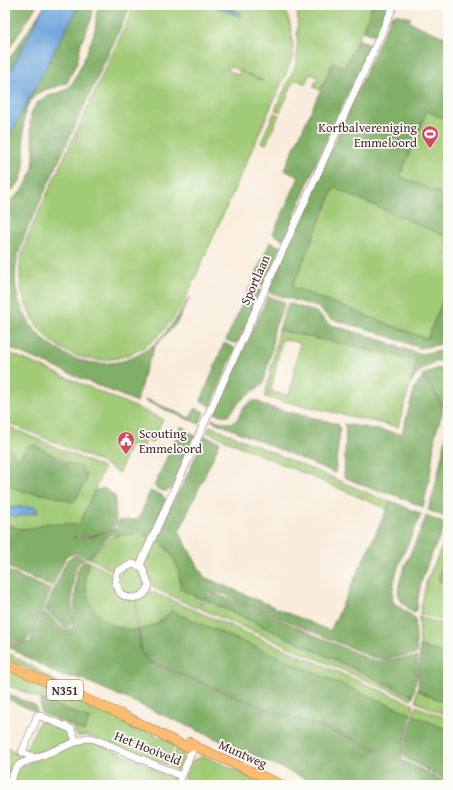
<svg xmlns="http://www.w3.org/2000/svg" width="453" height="790" font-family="'Gentium Book Plus',serif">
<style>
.green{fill:#a1cb77;stroke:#767551;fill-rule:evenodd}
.forest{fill:#80af68;stroke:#65674a}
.water{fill:#6da6dc;stroke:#5c6284}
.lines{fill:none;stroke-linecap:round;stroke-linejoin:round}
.minor-casing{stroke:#876769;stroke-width:8}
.major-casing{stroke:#876769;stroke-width:10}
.minor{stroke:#fff;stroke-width:7}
.major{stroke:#fcbd6f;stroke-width:9}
.labels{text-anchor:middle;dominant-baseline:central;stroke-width:3.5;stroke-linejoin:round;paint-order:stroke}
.shield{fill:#fdfcf7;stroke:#806168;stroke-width:1}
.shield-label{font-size:12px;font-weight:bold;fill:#4a1f2b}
.poi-label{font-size:13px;fill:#4a1f2b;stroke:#fdfcf7;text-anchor:end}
.street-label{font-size:13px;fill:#4a1f2b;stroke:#fdfcf7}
</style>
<rect width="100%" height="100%" fill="#fdfcf7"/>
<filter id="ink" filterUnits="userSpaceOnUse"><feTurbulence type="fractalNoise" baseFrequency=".025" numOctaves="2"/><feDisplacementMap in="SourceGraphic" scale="8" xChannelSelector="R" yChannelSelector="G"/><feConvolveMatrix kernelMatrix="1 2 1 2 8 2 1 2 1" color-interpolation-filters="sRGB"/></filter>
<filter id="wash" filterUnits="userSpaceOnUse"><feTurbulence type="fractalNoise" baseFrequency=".012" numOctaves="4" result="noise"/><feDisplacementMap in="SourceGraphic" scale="16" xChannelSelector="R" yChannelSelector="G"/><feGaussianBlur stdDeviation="0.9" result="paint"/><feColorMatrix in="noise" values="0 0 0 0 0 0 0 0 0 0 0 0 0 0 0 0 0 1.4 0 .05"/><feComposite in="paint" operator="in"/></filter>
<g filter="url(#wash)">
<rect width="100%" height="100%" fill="#f9ecdc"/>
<g class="green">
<path d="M 135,5 L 211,5 L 239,16 L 240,12 L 222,5 L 284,5 C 290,21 295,41 292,58 C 290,67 285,75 281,84 C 273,101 266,119 258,136 C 242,172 226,208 210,244 C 195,277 181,318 151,342 C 91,388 18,339 20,268 C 20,256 25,246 28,235 ZM 230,66 L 263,81 L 240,71 L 238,75 L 228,70 Z"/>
<polygon points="298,5 373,5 345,68 333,63 320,90 313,87 318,77 310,74 305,84 295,79 280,112 275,110 296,64 297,56"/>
<polygon points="427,111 448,120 448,199 399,178"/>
<polygon points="274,113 279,115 266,144 261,142"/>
<polygon points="334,188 448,237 448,287 427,339 292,287"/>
<path d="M 279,330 L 417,361 L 398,427 L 265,397 ZM 282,339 L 300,343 L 289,396 L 271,391 Z"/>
<polygon points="5,351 163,419 152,443 146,440 141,449 130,445 119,473 101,462 5,421"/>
<path d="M 5,425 L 104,468 L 79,526 L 47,523 L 35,528 L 20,529 L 5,523 L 5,513 L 18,517 C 24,513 31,516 38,512 L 23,507 L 5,507 L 5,484 C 26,496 51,492 72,502 L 85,483 L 86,476 C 70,464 47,449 28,446 L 20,457 L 16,458 L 5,441 Z"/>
<polygon points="210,426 375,496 391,501 387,509 207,432"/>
<path d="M 136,534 L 150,537 C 146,544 144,553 140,559 C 135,564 120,571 113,571 L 89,558 L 113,536 Z"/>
<path d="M 153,538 C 172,550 181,566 181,589 L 202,599 L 197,608 L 154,588 L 144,565 Z"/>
<polygon points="445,540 448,541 448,552 438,580 448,585 448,623 420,613 427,580"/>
<path d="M 89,562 L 111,573 L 114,586 L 136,599 L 135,619 L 138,630 C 99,631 75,598 89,562 Z"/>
<polygon points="129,567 138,567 147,586 139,595 124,594 116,583 121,571"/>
<polygon points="150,591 414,705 411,714 171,611 157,624 139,630 137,620 137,599"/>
<polygon points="204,599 413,696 413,697 410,699 199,608"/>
<polygon points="419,616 448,627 448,655 420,646"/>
<polygon points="5,651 63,685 5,659"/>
<polygon points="5,668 175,744 166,765 85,735 78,737 72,727 89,719 5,684"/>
<polygon points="417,690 448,704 448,716 416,702"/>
<polygon points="416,706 448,719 448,730 413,715"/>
<polygon points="40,721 47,722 70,731 72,740 38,754 25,750"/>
<polygon points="84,741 94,742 174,776 175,780 171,784 145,785 11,785 16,772 23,765"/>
<path d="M 178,745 C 185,752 187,766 176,770 L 169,766 Z"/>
<polygon points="6,747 13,750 15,754 16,752 25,757 12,769 5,785 13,763 5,780"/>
<path d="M 203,757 L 208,758 L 271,785 L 188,785 L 184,779 C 188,768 190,758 203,757 Z"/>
</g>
<g class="forest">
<polygon points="5,5 37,5 5,55"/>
<polygon points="45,5 5,82 5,65"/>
<path d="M 79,5 L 94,5 L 91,20 L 81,43 L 77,62 L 67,83 C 58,87 45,88 37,94 C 5,119 45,173 5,196 L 5,144 Z"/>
<path d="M 99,5 L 131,5 L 25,234 C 19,251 13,270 16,288 C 24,342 85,380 136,356 C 154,348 168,331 179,314 C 182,309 186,300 190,297 L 176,324 L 155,346 L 144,373 L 137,402 L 5,346 L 5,204 C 23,194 35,175 34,154 C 34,141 28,128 31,115 C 38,90 61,98 71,85 C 78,75 92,41 95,29 C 97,21 95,13 99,5 Z"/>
<polygon points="373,5 390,5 379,30 374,35 362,31"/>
<polygon points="396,14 411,18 409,22 444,37 446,33 448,33 446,38 448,39 448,120 427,111 400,176 448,197 448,237 334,188 292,287 427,339 448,287 448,343 420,348 374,331 331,319 317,307 268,292 391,16"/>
<polygon points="358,39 370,45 315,165 286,237 282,239 273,234 299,177 284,170 333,63 345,67"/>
<polygon points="270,242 281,247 264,286 252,282"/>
<polygon points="250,286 261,291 238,342 234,343 226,340"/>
<polygon points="268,296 284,302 284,305 274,329 272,348 263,384 241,400 228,416 215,414"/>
<path d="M 288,303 L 316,312 L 329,324 L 372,337 L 419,354 L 448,350 L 448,359 C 431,362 418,369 410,385 L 417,361 L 279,330 Z"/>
<polygon points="224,343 233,347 235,350 211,406 201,401"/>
<polygon points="448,367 448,392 443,407 432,386 422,375 436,369"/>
<polygon points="422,377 432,387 443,410 435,435 430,476 423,507 395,495 377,491 344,477 346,429 344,424 402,434 415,387"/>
<polygon points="146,399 190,418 195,408 204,412 199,424 145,401"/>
<path d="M 253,401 L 259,401 L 265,406 L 338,424 L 340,429 L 335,473 L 212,421 L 212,419 C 247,432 232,410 253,401 Z"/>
<path d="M 181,426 L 196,436 L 172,489 C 165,493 159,491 154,486 Z"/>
<polygon points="448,427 448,518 428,510 434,492"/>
<path d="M 205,436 L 220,442 L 179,532 L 204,577 L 330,631 L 391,501 L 421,514 C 411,541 390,572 393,602 L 415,618 L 417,654 L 383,659 L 372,657 L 224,594 L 210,593 L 202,599 L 180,589 C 181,567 172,550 153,538 L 183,484 Z"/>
<path d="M 5,441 L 16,458 L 20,457 L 28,446 L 35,445 L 64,463 L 80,466 L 86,475 L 85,483 L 75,501 L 72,502 C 51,492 26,496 5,484 Z"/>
<polygon points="104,488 115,496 116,525 93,536 78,535 73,538 80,537 92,537 115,528 115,531 88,558 76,553 66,556 52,587 5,566 5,523 20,529 35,528 47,523 79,525 94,491"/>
<polygon points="150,491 162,495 166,499 150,537 136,534 113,536 117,530 118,521 139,519"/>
<path d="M 426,516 L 446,524 C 433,551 418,579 417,610 L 413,613 C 409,609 403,604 400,599 C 391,584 421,535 426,516 Z"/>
<polygon points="448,552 448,585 438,580"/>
<path d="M 76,555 L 85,559 C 82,561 79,562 77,565 C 72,572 71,614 73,623 L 66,628 L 46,611 L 46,608 L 67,560 Z"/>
<path d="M 87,560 L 89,562 C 76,596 100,632 138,630 L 141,652 L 148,662 L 275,713 L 329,730 L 402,760 L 448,783 L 448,785 L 320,785 L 82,679 L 75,677 L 63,677 L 5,645 L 5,638 L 19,644 L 30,642 L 44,613 C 53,617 58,627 66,630 L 73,627 L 77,571 L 81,564 Z"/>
<polygon points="5,570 51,590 32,635 25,642 19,642 5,635"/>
<polygon points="213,594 237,601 369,659 380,661 417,657 417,676 413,696 204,599"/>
<polygon points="171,611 411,714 402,758 329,729 276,712 149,661 142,652 139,630 157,624"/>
<polygon points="420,646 448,655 448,704 418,690"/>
<polygon points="5,693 35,705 37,712 5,698"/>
<polygon points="40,699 89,719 84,731 41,713"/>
<polygon points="413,715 448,730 448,781 405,758 405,752"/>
</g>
<g class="water">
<polygon points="45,5 79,5 5,144 5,82"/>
<polygon points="211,5 222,5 241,14 239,16"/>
<path d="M 5,507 L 34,507 L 39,510 C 32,516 23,515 15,517 L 5,513 Z"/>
</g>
</g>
<g filter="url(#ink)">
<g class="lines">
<g class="minor-casing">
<g id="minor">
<path d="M 133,564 L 142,567 L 149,585 C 146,599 129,601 120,593 L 115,581 L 118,571 Z"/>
<polyline points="140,565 394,5"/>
<polyline points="35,758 22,752 38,715 71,729 76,741"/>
<polyline points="8,785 15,770 20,764 86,738 95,739 181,776"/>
<polyline points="178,785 194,746"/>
</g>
</g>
<g class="major-casing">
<g id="major">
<polyline points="5,664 125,716 178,743 187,747 194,746"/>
<polyline points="190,742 194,746 282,785"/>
</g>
</g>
<use href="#minor" class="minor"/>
<use href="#major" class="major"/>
</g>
</g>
<defs>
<g id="stadium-pin" transform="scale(0.9)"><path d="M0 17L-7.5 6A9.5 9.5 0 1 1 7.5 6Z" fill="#d1495b" stroke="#fdfcf7"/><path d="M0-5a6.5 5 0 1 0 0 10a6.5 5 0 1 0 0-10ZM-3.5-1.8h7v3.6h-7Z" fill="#fff"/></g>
<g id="civic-pin" transform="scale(0.9)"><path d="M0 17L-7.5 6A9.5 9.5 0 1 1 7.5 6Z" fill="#d1495b" stroke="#fdfcf7"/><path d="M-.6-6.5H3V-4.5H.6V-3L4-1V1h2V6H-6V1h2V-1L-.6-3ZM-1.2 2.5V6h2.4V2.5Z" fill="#fff"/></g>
</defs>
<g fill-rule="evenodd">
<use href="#stadium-pin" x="430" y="134"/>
<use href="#civic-pin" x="126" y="440"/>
</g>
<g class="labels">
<rect class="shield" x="47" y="680" width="36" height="20" rx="3"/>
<g class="shield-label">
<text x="65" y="690">N351</text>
</g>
<g class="poi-label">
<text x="417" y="127">Korfbalvereniging<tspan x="417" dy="15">Emmeloord</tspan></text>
<text x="139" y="433" text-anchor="start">Scouting<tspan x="139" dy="15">Emmeloord</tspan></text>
</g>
<g class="street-label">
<text transform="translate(255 280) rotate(-66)">Sportlaan</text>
<text transform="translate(148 748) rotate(22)">Het Hooiveld</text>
<text transform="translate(243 754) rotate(24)">Muntweg</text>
</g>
</g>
<rect width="453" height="790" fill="none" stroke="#fdfcf7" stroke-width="20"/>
</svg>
